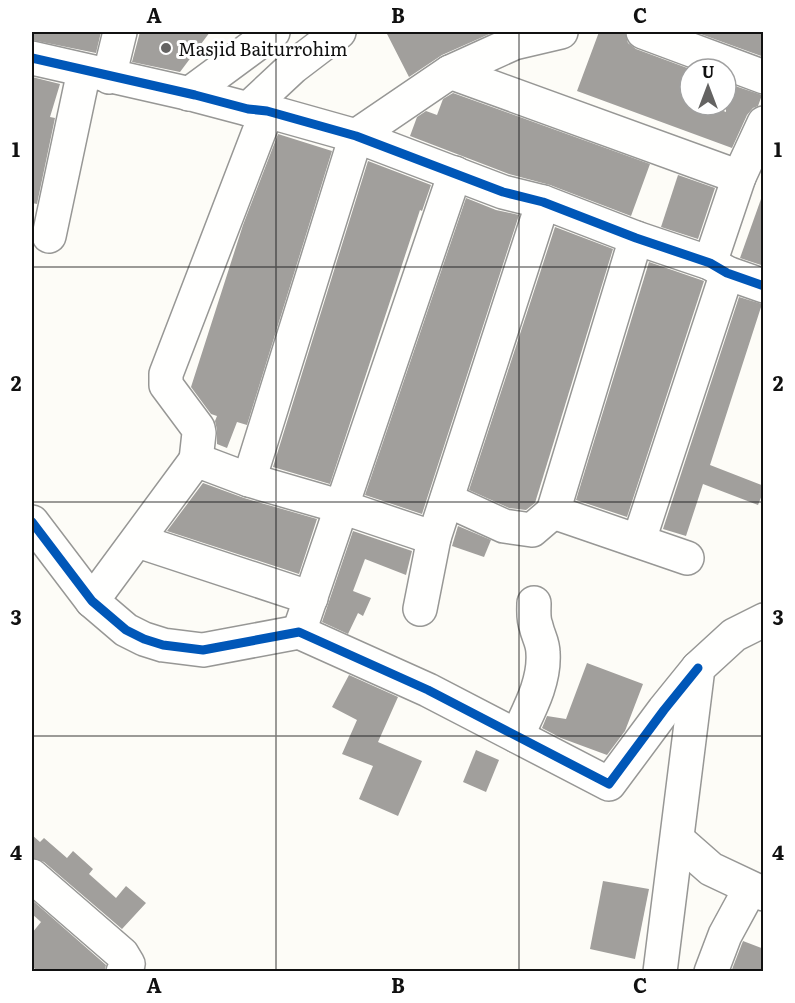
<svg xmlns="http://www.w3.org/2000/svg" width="795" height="1003" font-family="Literata,serif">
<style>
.building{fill:#a19f9c}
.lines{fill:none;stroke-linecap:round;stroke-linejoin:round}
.minor-casing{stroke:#979795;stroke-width:36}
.minor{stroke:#fffffe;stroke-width:33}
.cycleway-casing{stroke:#fff;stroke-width:13}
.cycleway{stroke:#0057b8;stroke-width:9}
.grid{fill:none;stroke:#111;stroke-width:1.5;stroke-opacity:0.55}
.poi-dot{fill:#646362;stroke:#fff;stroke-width:2}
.labels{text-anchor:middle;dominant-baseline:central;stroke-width:6;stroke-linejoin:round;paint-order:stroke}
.poi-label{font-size:18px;fill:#111;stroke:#fff;text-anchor:start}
.neatline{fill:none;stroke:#111;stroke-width:2}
.grid-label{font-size:20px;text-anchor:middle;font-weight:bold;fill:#111}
</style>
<rect width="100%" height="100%" fill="#fdfcf7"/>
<g class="building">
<polygon points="32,32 101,32 96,53 32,40"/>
<polygon points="140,32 210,32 180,72 132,62"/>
<polygon points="386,32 494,32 442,55 409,77"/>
<polygon points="599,32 625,32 628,43 636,49 690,69 690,105 709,105 726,112 726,83 762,95 758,106 753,108 747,115 732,148 577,91"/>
<polygon points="695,32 764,32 764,57"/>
<polygon points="32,77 60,84 50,117 55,118 37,204 32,203"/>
<polygon points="453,93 650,164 631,216 550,185 509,174 410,136 417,117 426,111 437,115 443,99"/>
<polygon points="278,134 332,151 247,425 237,422 227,448 217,444 217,430 215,421 217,416 211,414 191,387 243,225"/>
<polygon points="368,161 431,185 422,211 420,210 330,484 273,467"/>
<polygon points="678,175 715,188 698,239 661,227"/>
<polygon points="466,198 496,210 519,215 422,514 365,495"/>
<polygon points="761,199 764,199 764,266 740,258"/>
<polygon points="555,227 613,249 535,503 526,510 509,508 469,490"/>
<polygon points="649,262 704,281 627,517 576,500"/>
<polygon points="739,297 762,304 710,465 764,486 764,490 758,505 703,484 686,536 663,529"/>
<polygon points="203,483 244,498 317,519 299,574 167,531"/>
<polygon points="458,526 491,540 484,557 452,546"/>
<polygon points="353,531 412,551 406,575 365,559 353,591 371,598 363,616 358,613 348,634 322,622"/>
<polygon points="587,663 643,684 625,731 607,755 561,738 542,728 547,716 566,719"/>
<polygon points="349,675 398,697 378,742 422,761 398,816 359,799 373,766 342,754 357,720 332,707"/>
<polygon points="476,750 499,760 486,792 463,782"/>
<polygon points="32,835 40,842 44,838 67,858 73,851 93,869 89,874 116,898 126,886 146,903 122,929 44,862 32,858"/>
<polygon points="603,881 649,889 635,959 590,949"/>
<polygon points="32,900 106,965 104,972 38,972 32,966 32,933 41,922 32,914"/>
<polygon points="743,941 764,949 764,972 731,972"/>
</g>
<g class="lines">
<g class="minor-casing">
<g id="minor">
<polyline points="643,32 764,77"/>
<polyline points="32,58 195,95 248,109 267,111 356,136 503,192 543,202 636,238 710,263 727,273 764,286"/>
<polyline points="450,72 739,177"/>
<polyline points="109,77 120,32"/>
<polyline points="189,94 273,32"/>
<polyline points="248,109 293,67 339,32"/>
<polyline points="49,236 84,71"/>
<polyline points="636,238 553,512 687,558"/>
<polyline points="710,263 739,177 764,123"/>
<polyline points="196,460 199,433 198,428 166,385 166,374 267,111"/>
<polyline points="249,480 356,136 450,72 514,43 561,32"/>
<polyline points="447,500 504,526 532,530 553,512"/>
<polyline points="32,522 92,601 126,630 144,639 163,645 203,650 299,632 428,690 609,784 664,710 698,668"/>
<polyline points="434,538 543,202"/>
<polyline points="639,540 727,273"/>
<polyline points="138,541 311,598"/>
<polyline points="92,601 196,460 249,480 342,507 434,538 420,609"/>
<polyline points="299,632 455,173"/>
<path d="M 517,736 C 529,710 545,682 543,653 C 543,642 538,636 536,626 C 533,619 534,611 534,603"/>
<polyline points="678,840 711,869 764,894"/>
<polyline points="32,876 122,954 128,964 123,972"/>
<polyline points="660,972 698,668 734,635 764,620"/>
<polyline points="711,972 725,935 750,889"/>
</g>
</g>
<use href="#minor" class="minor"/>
<g class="cycleway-casing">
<g id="cycleway">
<polyline points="32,58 195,95 248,109 267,111 356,136 503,192 543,202 636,238 710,263 727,273 764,286"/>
<polyline points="32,522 92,601 126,630 144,639 163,645 203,650 299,632 428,690 609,784 664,710 698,668"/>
</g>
</g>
<use href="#cycleway" class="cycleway"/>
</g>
<path class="grid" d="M 276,32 L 276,972M 519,32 L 519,972M 32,267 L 764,267M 32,502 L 764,502M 32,736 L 764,736"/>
<circle class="poi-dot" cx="166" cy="48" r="6"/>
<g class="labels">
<g class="poi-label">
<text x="178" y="48">Masjid Baiturrohim</text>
</g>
</g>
<rect width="795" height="1003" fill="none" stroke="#ffffff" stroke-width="66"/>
<g transform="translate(708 87)"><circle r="28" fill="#ffffff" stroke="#a0a0a0" stroke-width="1.5"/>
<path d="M0-4.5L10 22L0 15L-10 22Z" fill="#646362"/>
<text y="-9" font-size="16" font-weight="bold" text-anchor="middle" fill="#111111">U</text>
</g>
<rect x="33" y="33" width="729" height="937" class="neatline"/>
<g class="grid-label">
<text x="154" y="23">A</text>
<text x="398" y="23">B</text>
<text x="640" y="23">C</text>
<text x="16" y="157">1</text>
<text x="778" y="157">1</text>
<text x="16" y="391">2</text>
<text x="778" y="391">2</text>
<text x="16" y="625">3</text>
<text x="778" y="625">3</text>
<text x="16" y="860">4</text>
<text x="778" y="860">4</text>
<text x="154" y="993">A</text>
<text x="398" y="993">B</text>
<text x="640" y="993">C</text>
</g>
</svg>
